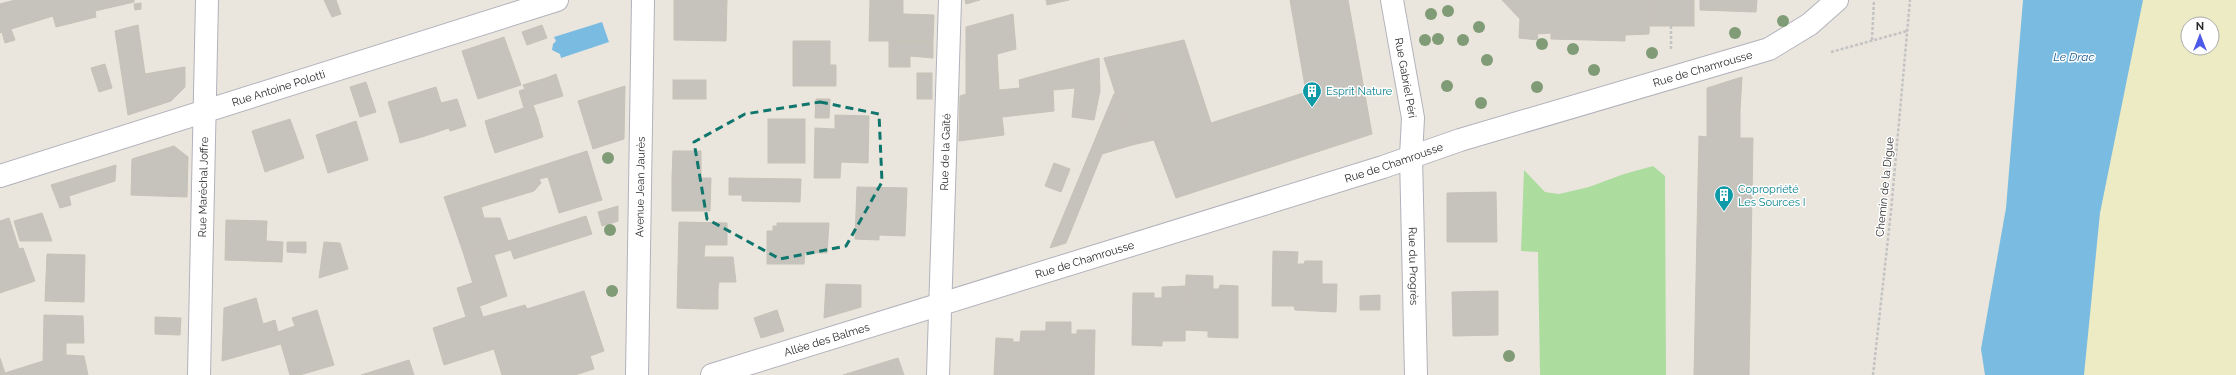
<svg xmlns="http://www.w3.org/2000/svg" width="2236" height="375" font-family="Raleway,sans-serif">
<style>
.green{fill:#addc9f}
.sand{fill:#ecebc3;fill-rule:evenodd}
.water{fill:#7abbe2}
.building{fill:#c6c3bd;stroke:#c6c2b7}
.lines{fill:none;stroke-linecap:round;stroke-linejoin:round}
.minor-casing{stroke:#b1b2bc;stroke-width:24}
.tertiary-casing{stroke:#b1b2bc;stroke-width:24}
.path{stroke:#c3c3c3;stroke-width:2.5;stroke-dasharray:3 2;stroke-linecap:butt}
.minor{stroke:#fff;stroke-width:22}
.tertiary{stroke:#fff;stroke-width:22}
.tree{fill:#7f9c76}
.marked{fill:none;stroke:#0f766e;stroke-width:3;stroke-dasharray:8 5;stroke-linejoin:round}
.labels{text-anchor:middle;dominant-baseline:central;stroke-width:3;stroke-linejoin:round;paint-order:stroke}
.street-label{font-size:11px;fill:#2a2a2a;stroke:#fff}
.culture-label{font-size:11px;fill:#0d838f;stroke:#fff;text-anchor:start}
.water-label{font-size:12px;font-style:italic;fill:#1b598d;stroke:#fff}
</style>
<rect width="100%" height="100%" fill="#ebe6dd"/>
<polygon class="green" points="1653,166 1665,176 1666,375 1540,375 1538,252 1521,251 1524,170 1545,192 1559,194 1589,187 1624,174"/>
<path class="sand" d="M 2023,0 L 2236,0 L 2236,375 L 1985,375 L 1981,349 L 2006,208 ZM 2188,24 L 2212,24 L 2212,48 L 2188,48 Z"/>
<g class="water">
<polygon points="2023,0 2143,0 2100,213 2084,375 1985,375 1981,349 2006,208"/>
<polygon points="602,22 609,42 561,58 560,54 552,50 553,44 556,41 554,37"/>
</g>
<g class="building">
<polygon points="15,0 134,0 134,2 95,11 96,17 56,27 53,16 11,29 15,40 5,43 2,32 0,33 0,4"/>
<polygon points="324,0 336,0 341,14 332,17"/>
<polygon points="674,0 727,0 726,41 674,40"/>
<polygon points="870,0 903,0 903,14 934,15 933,41 869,41"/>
<polygon points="965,0 980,0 966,4"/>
<polygon points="1046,0 1069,0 1047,5"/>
<polygon points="1290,0 1348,0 1372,134 1176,198 1154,140 1132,145 1104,58 1184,40 1211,123 1306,92"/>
<polygon points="1502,0 1650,0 1649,34 1625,35 1625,41 1551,39 1551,33 1537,34 1538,40 1519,38 1520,19"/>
<rect x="1650" y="0" width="44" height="26"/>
<polygon points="1700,0 1757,0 1756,12 1700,10"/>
<polygon points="141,3 141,9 135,10 134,4"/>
<polygon points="1013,14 1016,49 997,54 999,90 1020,88 1019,80 1099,58 1100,91 1094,120 1072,117 1075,88 1053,90 1054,111 1002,117 1004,135 959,141 960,96 966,94 966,27"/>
<polygon points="138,25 145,74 185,67 185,87 171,101 128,115 115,31"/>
<polygon points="542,25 547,38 527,45 522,32"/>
<polygon points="504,37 521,85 478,99 462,51"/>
<polygon points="793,41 830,41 830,65 836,65 836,86 793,86"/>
<polygon points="889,41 933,41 933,58 910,56 910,67 889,67"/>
<polygon points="105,64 112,88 99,92 91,68"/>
<rect x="917" y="73" width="15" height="26"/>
<polygon points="556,74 563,96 553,99 546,78"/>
<polygon points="1742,77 1740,111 1707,110 1707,88"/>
<polygon points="546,78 553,99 533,105 538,119 489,135 485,121 524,108 519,91 525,89 523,85"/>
<rect x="673" y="80" width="33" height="19"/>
<polygon points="366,82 376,112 360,117 350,87"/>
<polygon points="625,86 624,139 593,149 578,101"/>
<polygon points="436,87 441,103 457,99 466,126 450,131 449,128 422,137 420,131 399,138 388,102"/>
<polygon points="1114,94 1116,94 1132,145 1102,154 1066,243 1050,248"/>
<polygon points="816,99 830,99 829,118 815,118"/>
<polygon points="1707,110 1740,111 1740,138 1753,138 1749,375 1694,375 1699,136 1707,137"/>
<polygon points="835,115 869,116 868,163 841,162 840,178 814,178 815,128 835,129"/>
<polygon points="290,119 304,158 265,172 252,131"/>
<polygon points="538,119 543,137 495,153 489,135"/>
<rect x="768" y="119" width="37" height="44"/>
<polygon points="356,121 368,160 328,173 316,135"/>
<polygon points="420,131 422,137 400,143 399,138"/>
<polygon points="174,146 188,157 187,197 131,195 132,159"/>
<polygon points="587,151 602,200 559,213 548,177 539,179 541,183 534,191 481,207 484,218 500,218 508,241 464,255 444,197"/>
<polygon points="673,151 701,151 701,178 672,178"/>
<polygon points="1054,163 1070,169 1061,192 1045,186"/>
<polygon points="116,165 115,181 69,196 71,205 60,208 51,185"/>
<polygon points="672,178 711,178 710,211 672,211"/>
<polygon points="729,178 801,179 800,202 742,201 742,195 729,195"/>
<polygon points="857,187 907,188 905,236 879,235 879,240 855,239"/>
<polygon points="1496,192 1497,242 1447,242 1447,193"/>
<polygon points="618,206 618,221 602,226 598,212"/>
<polygon points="42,213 52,241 20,241 14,221"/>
<polygon points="586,216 592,234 514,259 508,241"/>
<polygon points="9,218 19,249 23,248 35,281 0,293 0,221"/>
<polygon points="226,220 267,221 266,241 283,242 282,262 225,260"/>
<polygon points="679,222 727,223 727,245 705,245 704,257 733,257 736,282 719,282 718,290 704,291 703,309 677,308"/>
<polygon points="777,223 829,223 827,253 767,252 767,231 773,231 773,226 777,226"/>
<polygon points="508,241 511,250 494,255 507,296 480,306 464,255"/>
<polygon points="287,242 306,242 306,253 287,252"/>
<polygon points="324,242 340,243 348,269 319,278"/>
<polygon points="1273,251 1298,252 1297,264 1304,264 1305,261 1322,261 1322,284 1337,284 1336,312 1295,310 1294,306 1272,306"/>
<polygon points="767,252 805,252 804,264 767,264"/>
<polygon points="47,254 85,255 84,302 45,301"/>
<polygon points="1186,275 1213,276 1213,289 1219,289 1220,285 1238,286 1238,338 1208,337 1208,331 1185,330"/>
<polygon points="472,283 483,317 525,305 527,309 584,291 604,351 590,356 594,369 575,375 502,375 494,349 444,365 433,328 466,317 457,288"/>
<polygon points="826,284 861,285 861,307 824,318"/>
<polygon points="1186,286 1185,341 1162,341 1162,346 1132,345 1133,293 1154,293 1154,298 1162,298 1162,287"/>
<polygon points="718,290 718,309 703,309 704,291"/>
<polygon points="1498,291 1498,335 1453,336 1452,292"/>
<polygon points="1380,295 1380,310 1360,310 1360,296"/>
<polygon points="256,298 263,324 275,320 278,332 295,326 292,318 317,310 334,365 300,375 290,375 281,344 222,361 224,308"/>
<polygon points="777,310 784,331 761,338 754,318"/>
<polygon points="44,315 83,316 84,343 66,343 66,355 84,356 88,375 0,375 0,358 5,373 43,361"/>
<polygon points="155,317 181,318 180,335 155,334"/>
<polygon points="1046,322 1071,322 1071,334 1077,334 1077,330 1095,330 1094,375 1045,375"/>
<polygon points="1021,331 1046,331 1045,375 994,375 996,338 1013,339 1013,342 1020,342"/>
<polygon points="898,358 904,375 843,375"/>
<polygon points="409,360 414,375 361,375"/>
</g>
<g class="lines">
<g class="minor-casing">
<g id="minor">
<path id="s1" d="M 1392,0 L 1413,118 L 1411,156 L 1416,375"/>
<path id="s2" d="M 0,176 L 557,0"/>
<path id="s3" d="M 199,375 L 207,0"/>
<path id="s4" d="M 712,375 L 1383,167 L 1460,140 L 1769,49 L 1810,24 L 1837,0"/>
<path id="s5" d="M 938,375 L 950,0"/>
</g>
</g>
<g class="tertiary-casing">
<g id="tertiary">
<path id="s6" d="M 637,375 L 643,0"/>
</g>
</g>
<g class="path">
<polyline points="1671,26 1671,50"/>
<polyline points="1872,40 1874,0"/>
<polyline points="1831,52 1907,31"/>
<polyline points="1873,375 1891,211 1910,0"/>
</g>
<use href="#minor" class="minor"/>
<use href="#tertiary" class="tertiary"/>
</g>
<g class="tree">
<circle cx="1448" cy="11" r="6"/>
<circle cx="1431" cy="14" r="6"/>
<circle cx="1783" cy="21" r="6"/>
<circle cx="1479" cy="27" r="6"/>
<circle cx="1735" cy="33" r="6"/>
<circle cx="1438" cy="39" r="6"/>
<circle cx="1425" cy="40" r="6"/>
<circle cx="1463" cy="40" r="6"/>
<circle cx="1542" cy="44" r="6"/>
<circle cx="1573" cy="49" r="6"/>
<circle cx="1652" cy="53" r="6"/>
<circle cx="1487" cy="60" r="6"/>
<circle cx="1594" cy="70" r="6"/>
<circle cx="1447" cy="86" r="6"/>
<circle cx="1537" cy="87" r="6"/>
<circle cx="1481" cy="103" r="6"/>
<circle cx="608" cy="158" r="6"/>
<circle cx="610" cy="230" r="6"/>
<circle cx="612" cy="291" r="6"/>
<circle cx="1509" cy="356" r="6"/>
</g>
<path class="marked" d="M 820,102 L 879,114 L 882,182 L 846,246 L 780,259 L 707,219 L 694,142 L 745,114 Z"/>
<defs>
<g id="building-pin" transform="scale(1)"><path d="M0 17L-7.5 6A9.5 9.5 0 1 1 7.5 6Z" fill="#0f9aa8" stroke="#fff"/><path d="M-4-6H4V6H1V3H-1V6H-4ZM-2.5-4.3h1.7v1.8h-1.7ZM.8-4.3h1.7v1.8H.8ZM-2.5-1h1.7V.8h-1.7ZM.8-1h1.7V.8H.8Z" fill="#fff"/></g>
</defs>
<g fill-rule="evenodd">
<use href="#building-pin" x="1312" y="91"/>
<use href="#building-pin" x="1724" y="195"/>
</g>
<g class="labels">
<g class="street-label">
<text stroke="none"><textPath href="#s4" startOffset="1037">Rue de Chamrousse</textPath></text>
<text stroke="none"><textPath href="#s1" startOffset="79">Rue Gabriel Péri</textPath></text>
<text stroke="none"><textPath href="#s2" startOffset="292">Rue Antoine Polotti</textPath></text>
<text stroke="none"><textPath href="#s5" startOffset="223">Rue de la Gaîté</textPath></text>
<text stroke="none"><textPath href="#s4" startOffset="714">Rue de Chamrousse</textPath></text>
<text stroke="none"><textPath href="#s3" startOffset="188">Rue Maréchal Joffre</textPath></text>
<text transform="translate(1885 187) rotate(-84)">Chemin de la Digue</text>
<text stroke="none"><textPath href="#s6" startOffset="188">Avenue Jean Jaurès</textPath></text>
<text stroke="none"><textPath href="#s4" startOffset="390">Rue de Chamrousse</textPath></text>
<text stroke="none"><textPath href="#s1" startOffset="268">Rue du Progrès</textPath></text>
<text stroke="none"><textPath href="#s4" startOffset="120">Allée des Balmes</textPath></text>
</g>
<g class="culture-label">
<text x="1326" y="91">Esprit Nature</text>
<text x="1738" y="189">Copropriété<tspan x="1738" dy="13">Les Sources I</tspan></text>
</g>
<g class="water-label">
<text x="2074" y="57">Le Drac</text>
</g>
</g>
<g transform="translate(2200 36)"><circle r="19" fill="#ffffff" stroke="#aaaaaa"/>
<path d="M0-3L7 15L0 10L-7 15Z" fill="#4d59e8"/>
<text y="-6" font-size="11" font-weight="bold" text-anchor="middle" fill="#2a2a2a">N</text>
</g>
</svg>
